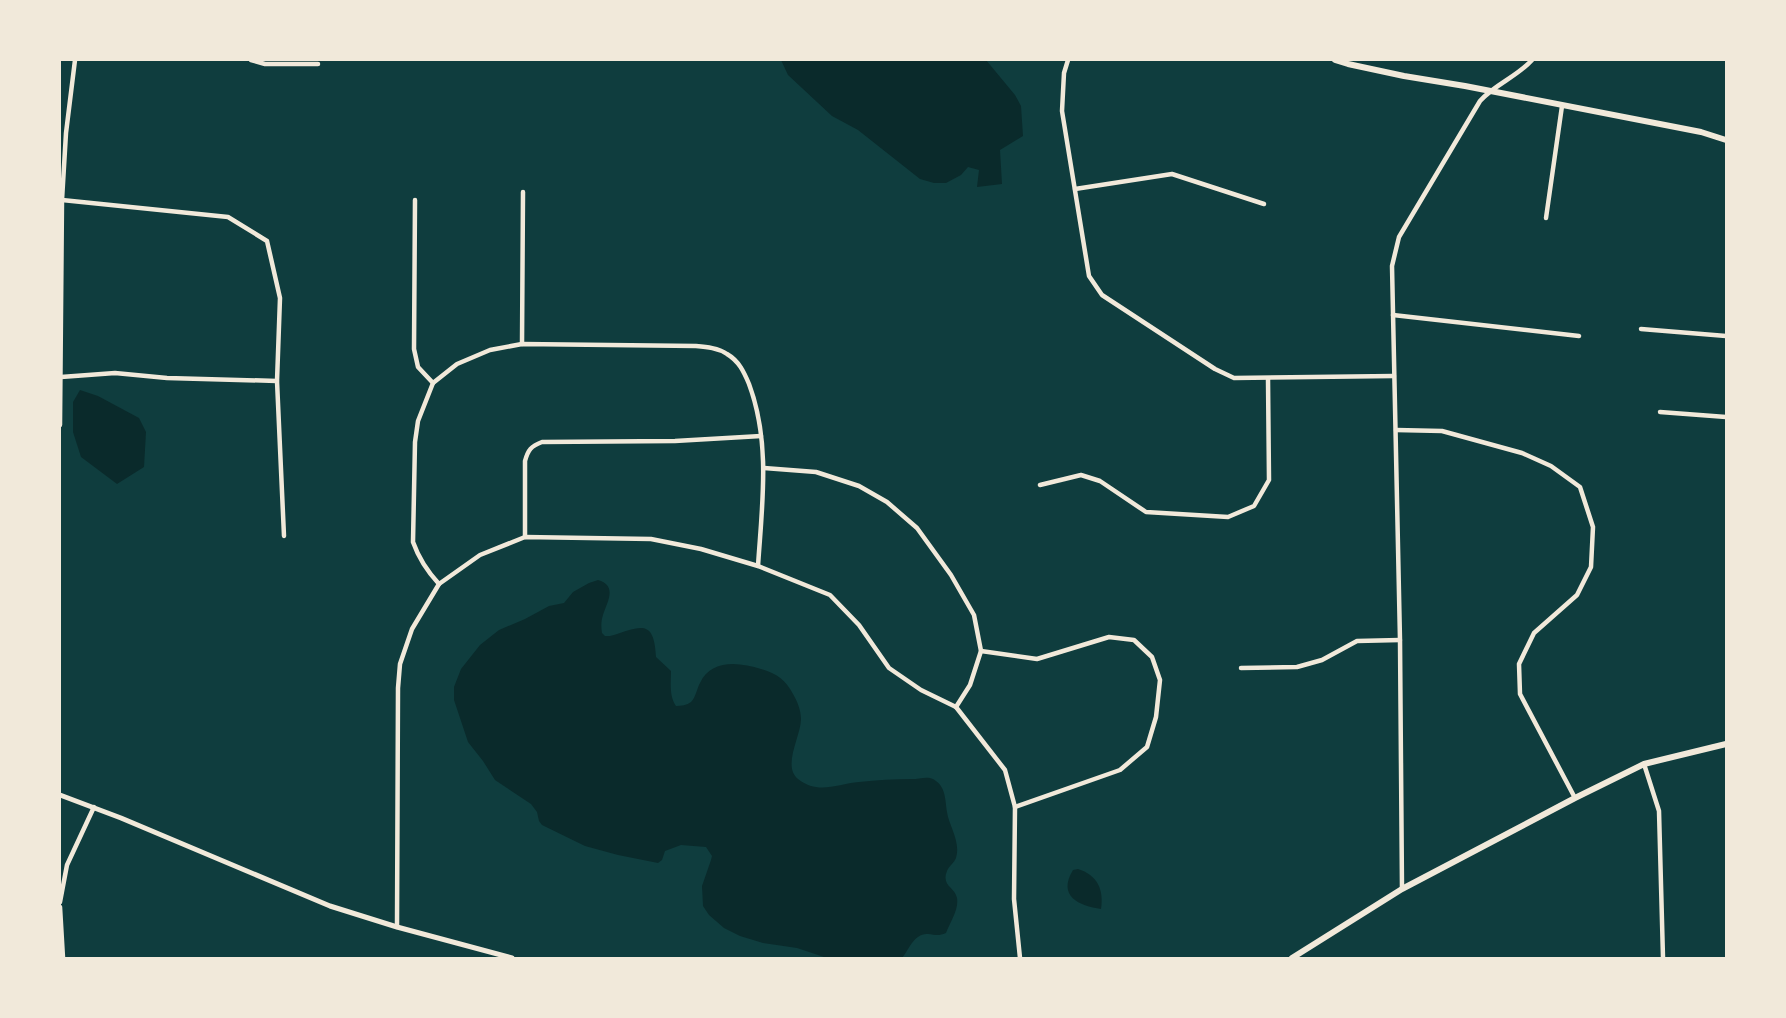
<svg xmlns="http://www.w3.org/2000/svg" width="1786" height="1018" font-family="'DM Sans',sans-serif">
<style>
.water{fill:#0a2a2b}
.lines{fill:none;stroke-linecap:round;stroke-linejoin:round}
.minor{stroke:#f1e9da;stroke-width:4.5}
.tertiary{stroke:#f1e9da;stroke-width:5}
.secondary{stroke:#f1e9da;stroke-width:6}
</style>
<rect width="100%" height="100%" fill="#0f3d3e"/>
<g class="water">
<polygon points="781,60 986,60 1015,95 1021,106 1023,136 1000,150 1002,184 977,187 979,170 968,167 961,175 946,183 934,183 920,179 858,130 832,116 788,75"/>
<polygon points="80,390 98,396 139,418 146,432 144,467 117,484 81,457 73,432 73,402"/>
<path d="M 598,580 C 618,586 607,602 603,615 C 601,621 601,627 602,633 L 605,636 L 610,636 C 640,627 654,617 656,657 L 671,671 C 671,683 669,696 676,706 C 681,706 687,705 691,702 C 696,697 697,688 700,683 C 711,659 739,662 761,669 C 776,673 786,680 793,694 C 797,701 801,710 801,719 C 801,736 782,766 798,779 C 818,795 837,784 859,782 C 876,780 895,779 912,779 C 919,779 927,776 933,779 C 946,786 945,799 947,812 C 949,826 961,842 956,858 C 954,863 949,866 947,871 C 941,886 955,887 957,898 C 959,910 950,922 946,933 C 939,936 936,935 928,934 C 914,933 909,950 902,958 L 827,958 L 797,948 L 763,943 L 740,936 L 724,928 L 709,915 L 703,906 L 702,886 L 711,860 L 712,856 L 706,847 L 681,845 L 665,851 L 662,860 L 658,863 L 618,855 L 585,846 L 542,825 L 539,821 L 537,812 L 531,804 L 495,780 L 483,761 L 468,742 L 454,700 L 454,687 L 461,669 L 480,645 L 499,630 L 525,619 L 549,606 L 564,603 L 573,592 L 589,583 Z"/>
<path d="M 1078,869 C 1097,875 1104,889 1101,909 C 1079,906 1057,896 1073,870 Z"/>
</g>
<g class="lines">
<g class="minor">
<polyline points="251,60 265,64 318,64"/>
<polyline points="1068,60 1064,73 1062,111 1089,276 1102,295 1215,369 1234,378 1394,376"/>
<polyline points="1075,189 1172,174 1264,204"/>
<polyline points="62,200 228,217 267,241 280,298 277,381 284,536"/>
<polyline points="415,200 414,349 418,367 433,383"/>
<polyline points="1546,218 1562,106"/>
<polyline points="1393,315 1579,336"/>
<polyline points="1641,329 1726,336"/>
<polyline points="522,344 523,192"/>
<polyline points="61,377 115,373 167,378 277,381"/>
<polyline points="1660,412 1726,417"/>
<polyline points="60,425 62,200 66,133 75,60"/>
<polyline points="1396,430 1442,431 1522,453 1551,466 1580,487 1593,527 1591,567 1577,595 1534,633 1519,664 1520,694 1575,798"/>
<polyline points="764,468 816,472 859,486 887,502 917,528 951,575 974,615 981,651 970,685 956,707"/>
<polyline points="1040,485 1081,475 1100,481 1146,512 1228,517 1254,506 1269,480 1268,379"/>
<path d="M 525,537 L 525,461 C 528,450 531,446 542,442 L 675,441 L 761,436"/>
<path d="M 439,584 C 427,571 419,559 413,542 L 415,442 L 418,421 L 433,383 L 457,364 L 490,350 L 522,344 L 696,346 C 707,347 718,348 727,354 C 739,361 744,372 749,384 C 771,443 762,505 758,566"/>
<polyline points="981,651 1037,659 1109,637 1134,640 1152,657 1160,680 1156,717 1147,747 1120,770 1015,807"/>
<polyline points="1241,668 1297,667 1322,660 1357,641 1400,640"/>
<polyline points="1644,764 1659,811 1663,958"/>
<path d="M 1402,889 L 1400,640 L 1392,266 L 1399,237 L 1480,101 C 1495,84 1517,77 1532,60"/>
<polyline points="60,902 67,865 94,807"/>
<polyline points="60,907 63,958"/>
<polyline points="397,927 398,688 400,664 412,629 439,584 480,555 525,537 651,539 701,549 758,566 830,595 859,625 889,668 921,690 956,707 1005,770 1015,807 1014,899 1020,958"/>
</g>
<polyline class="tertiary" points="60,795 121,818 330,906 397,927 512,958"/>
<g class="secondary">
<polyline points="1335,60 1348,64 1404,76 1465,86 1701,132 1726,140"/>
<polyline points="1292,958 1402,889 1575,798 1644,764 1726,744"/>
</g>
</g>
<rect width="1786" height="1018" fill="none" stroke="#f1e9da" stroke-width="122"/>
</svg>
